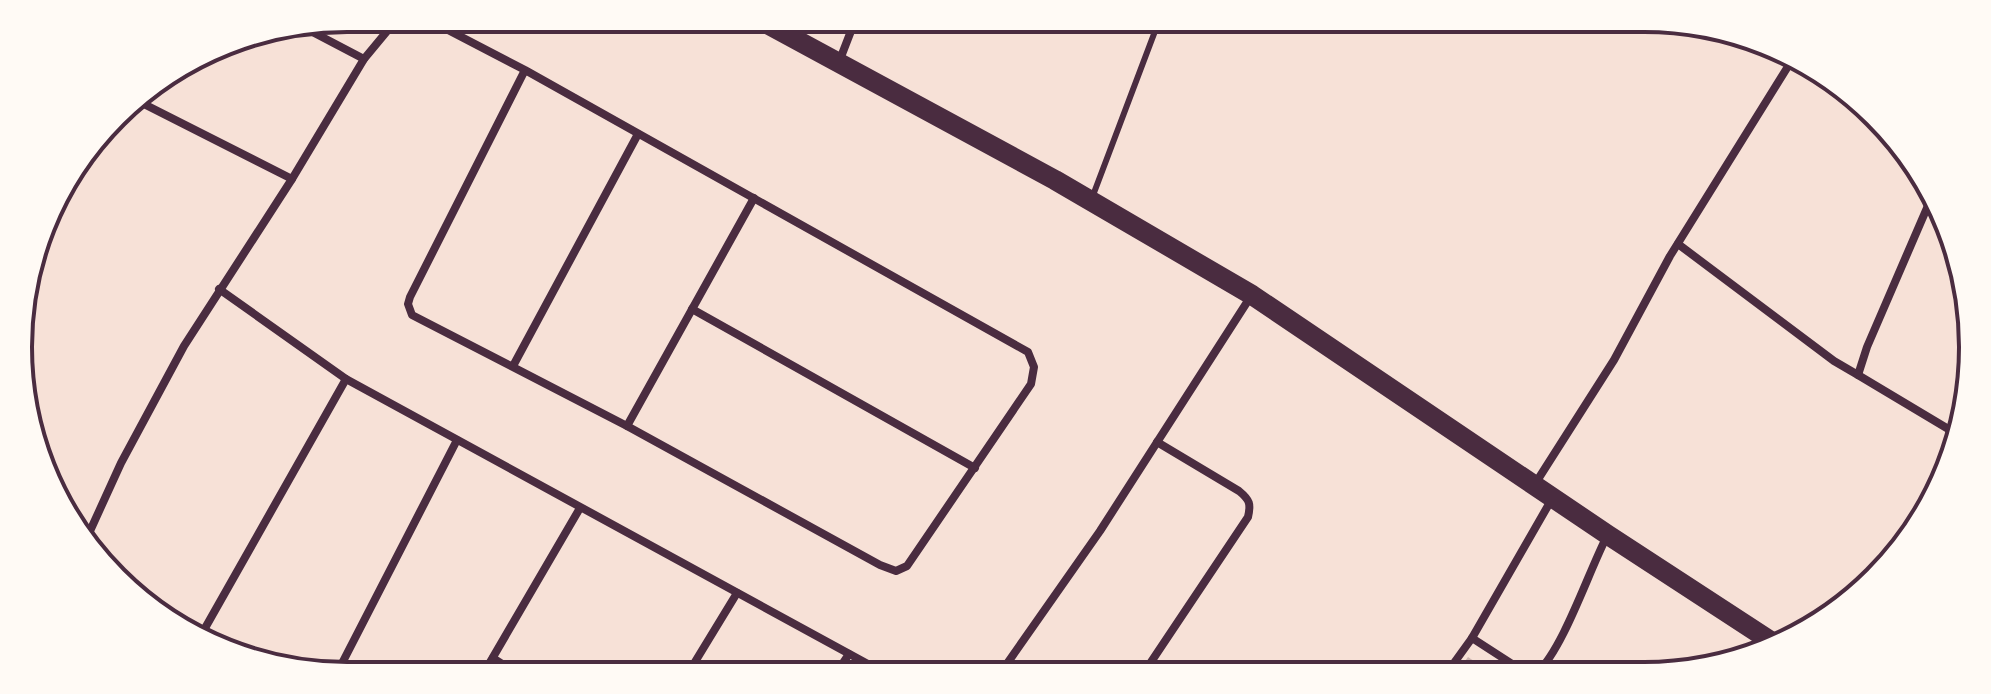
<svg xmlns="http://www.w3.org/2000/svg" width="1991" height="694" font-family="'Alegreya Sans',sans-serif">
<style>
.building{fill:#ccb4b1}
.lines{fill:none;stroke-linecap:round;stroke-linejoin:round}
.service{stroke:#4a2c40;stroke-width:6}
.minor{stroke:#4a2c40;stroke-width:8}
.primary{stroke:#4a2c40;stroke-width:20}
.rim{fill:none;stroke:#4a2c40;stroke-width:4}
</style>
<rect width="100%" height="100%" fill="#f7e1d7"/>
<polygon class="building" points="1468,657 1493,674 1456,674"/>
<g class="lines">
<polyline class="service" points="1092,198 1160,18"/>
<g class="minor">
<polyline points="425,18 525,70 1028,352 1034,367 1031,384 907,566 896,571 880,565 627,426 412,315 408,304 410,297 525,70"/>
<polyline points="303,27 364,59"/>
<polyline points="839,62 856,18"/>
<polyline points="132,98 292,179"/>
<polyline points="1678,244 1834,361 1858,375 1867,347 1933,194"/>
<polyline points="219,289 346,379 888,675"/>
<polyline points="692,309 975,468"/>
<polyline points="513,366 638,134"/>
<polyline points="1858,375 1960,436"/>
<polyline points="627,426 754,198"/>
<polyline points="1535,484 1614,360 1670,256 1792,60"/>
<polyline points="85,542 121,463 184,346 292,179 364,59 398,18"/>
<polyline points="200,637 346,379"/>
<polyline points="1472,638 1526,673"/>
<polyline points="493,658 521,676"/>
<path d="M 1537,673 C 1564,647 1588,573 1607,536"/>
<path d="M 1143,674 L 1248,517 C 1251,504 1250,500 1239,491 L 1157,442"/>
<polyline points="1446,674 1472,638 1553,497"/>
<polyline points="336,675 457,440"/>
<polyline points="687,675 737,593"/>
<polyline points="835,675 849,654"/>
<polyline points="999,675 1100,531 1251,296"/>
<polyline points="482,676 580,508"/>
</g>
<polyline class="primary" points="756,18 1055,180 1252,295 1608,535 1778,646"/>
</g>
<path d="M0 0H1991V694H0ZM347 32H1644A315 315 0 0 1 1959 347V347A315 315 0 0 1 1644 662H347A315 315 0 0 1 32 347V347A315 315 0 0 1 347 32Z" fill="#fffaf5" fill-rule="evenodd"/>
<path class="rim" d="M347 32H1644A315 315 0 0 1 1959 347V347A315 315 0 0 1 1644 662H347A315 315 0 0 1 32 347V347A315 315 0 0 1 347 32Z"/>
</svg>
